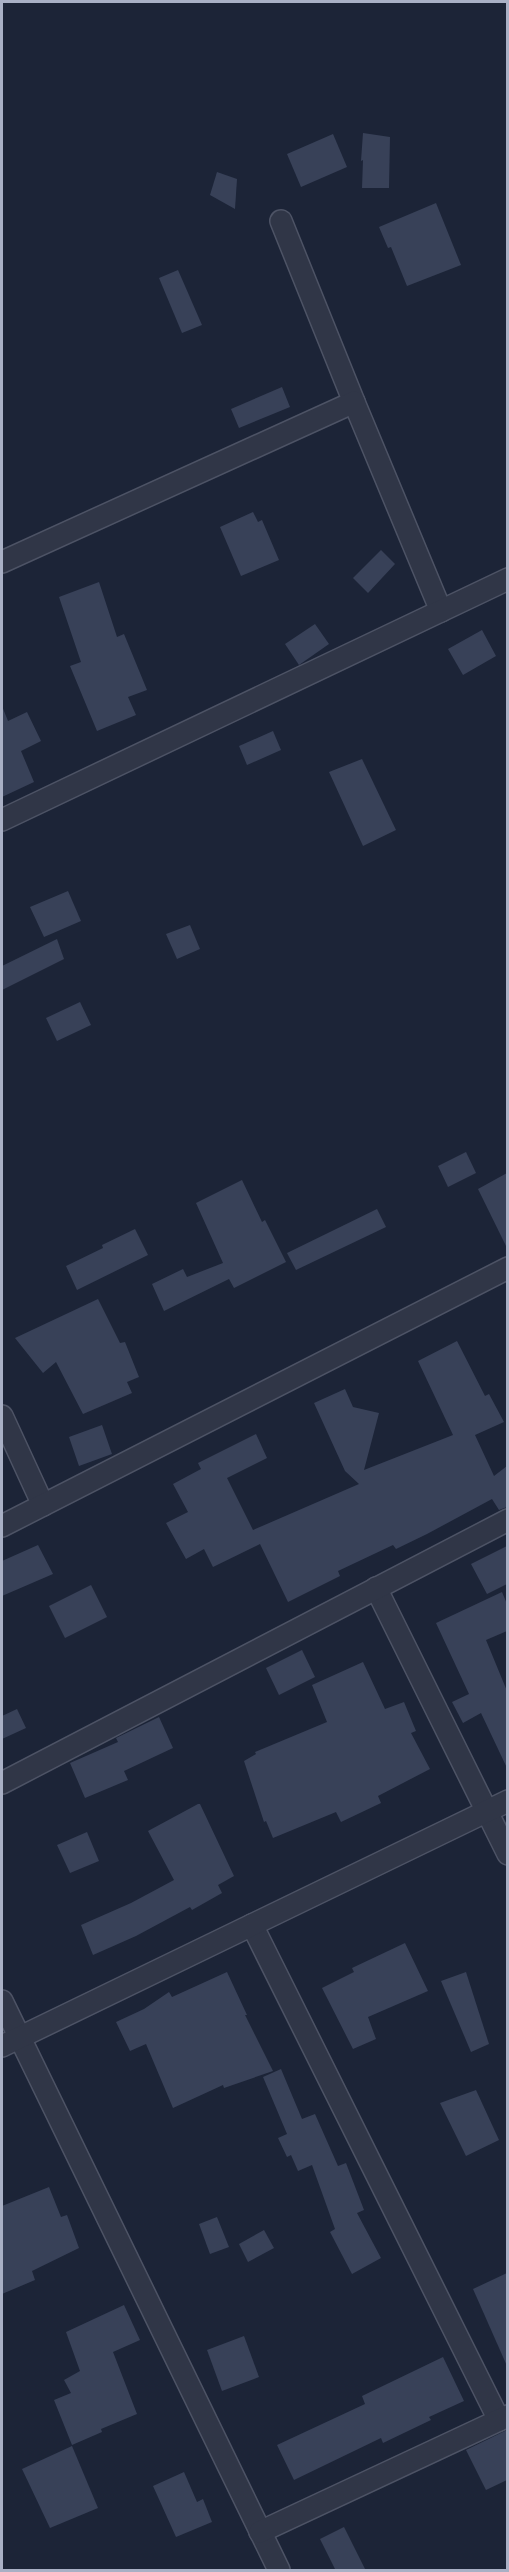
<svg xmlns="http://www.w3.org/2000/svg" width="509" height="2572" font-family="Mulish,sans-serif">
<style>
.building{fill:#384158}
.lines{fill:none;stroke-linecap:round;stroke-linejoin:round}
.street-casing{stroke:#4d5365;stroke-width:24}
.street{stroke:#303647;stroke-width:21}
</style>
<rect width="100%" height="100%" fill="#1c2437"/>
<g class="building">
<polygon points="363,133 390,137 389,188 362,188 363,160 361,161"/>
<polygon points="333,134 347,167 301,187 287,154"/>
<polygon points="217,172 237,179 235,209 210,195"/>
<polygon points="436,203 461,265 407,286 391,247 388,248 379,227"/>
<polygon points="178,270 202,325 182,333 159,278"/>
<polygon points="282,387 290,407 239,428 231,409"/>
<polygon points="253,512 258,522 262,520 279,560 241,576 220,527"/>
<polygon points="381,550 395,564 368,593 353,578"/>
<polygon points="99,582 117,637 124,634 147,690 128,697 136,715 97,731 70,666 81,662 59,597"/>
<polygon points="315,624 329,644 299,665 285,644"/>
<polygon points="482,630 496,656 463,675 448,649"/>
<polygon points="2,706 8,721 27,712 41,741 21,751 34,782 2,797"/>
<polygon points="273,731 281,750 247,765 239,746"/>
<polygon points="362,759 396,830 363,846 329,772"/>
<polygon points="68,891 81,921 44,937 30,907"/>
<polygon points="190,925 200,949 177,959 166,934"/>
<polygon points="57,939 64,959 2,990 2,966"/>
<polygon points="80,1002 91,1025 57,1041 46,1018"/>
<polygon points="466,1152 476,1173 448,1187 438,1166"/>
<polygon points="507,1173 507,1248 478,1189"/>
<polygon points="242,1180 262,1222 265,1220 286,1262 234,1288 229,1279 164,1311 152,1284 183,1269 187,1277 223,1263 196,1203"/>
<polygon points="377,1209 386,1227 296,1270 287,1253"/>
<polygon points="135,1229 148,1255 77,1290 66,1266 103,1248 102,1245"/>
<polygon points="98,1299 120,1343 125,1342 139,1377 127,1382 132,1393 83,1414 56,1362 43,1373 15,1338"/>
<polygon points="457,1341 485,1396 489,1394 504,1422 475,1435 494,1476 507,1466 507,1507 499,1510 492,1499 427,1534 396,1549 393,1545 338,1571 340,1576 288,1602 260,1544 213,1567 204,1549 186,1559 166,1523 188,1512 173,1484 201,1469 198,1463 256,1434 267,1458 227,1478 253,1530 359,1484 345,1471 314,1403 345,1389 353,1407 379,1413 364,1470 453,1435 418,1361"/>
<polygon points="102,1425 112,1454 79,1466 69,1437"/>
<polygon points="38,1545 53,1574 2,1596 2,1561"/>
<polygon points="507,1546 507,1584 487,1594 471,1564"/>
<polygon points="91,1585 107,1617 65,1638 49,1606"/>
<polygon points="502,1592 507,1604 507,1631 486,1640 507,1691 507,1768 481,1713 463,1723 452,1702 469,1694 436,1623"/>
<polygon points="302,1650 315,1677 279,1695 266,1668"/>
<polygon points="363,1662 385,1709 404,1702 416,1731 411,1733 430,1769 378,1796 381,1803 341,1822 336,1812 273,1838 266,1821 264,1822 244,1761 256,1754 255,1752 327,1722 312,1685"/>
<polygon points="17,1709 26,1728 2,1739 2,1716"/>
<polygon points="159,1717 173,1748 124,1771 128,1780 85,1798 70,1763 118,1742 116,1738"/>
<polygon points="198,1804 200,1804 234,1876 218,1885 222,1893 192,1910 190,1907 136,1936 93,1955 81,1925 131,1903 174,1880 148,1831"/>
<polygon points="87,1832 99,1861 70,1873 57,1845"/>
<polygon points="405,1943 428,1991 368,2017 376,2039 353,2049 322,1988 354,1972 352,1968"/>
<polygon points="227,1972 247,2015 245,2015 273,2071 224,2088 223,2085 173,2108 146,2044 130,2051 116,2022 144,2009 169,1992 172,1997"/>
<polygon points="466,1972 489,2044 471,2052 441,1981"/>
<polygon points="281,2069 302,2119 315,2114 338,2166 346,2163 364,2210 357,2213 381,2258 352,2274 330,2232 335,2229 312,2165 298,2171 291,2155 287,2157 278,2138 287,2134 263,2077"/>
<polygon points="476,2090 499,2140 466,2156 440,2103"/>
<polygon points="49,2187 61,2217 67,2215 79,2248 32,2271 35,2280 2,2294 2,2206"/>
<polygon points="217,2217 229,2247 210,2254 199,2224"/>
<polygon points="264,2230 274,2248 248,2262 239,2244"/>
<polygon points="507,2273 507,2366 473,2289"/>
<polygon points="124,2305 140,2340 113,2352 137,2414 101,2429 102,2432 72,2445 54,2400 71,2393 64,2380 80,2371 66,2332"/>
<polygon points="244,2336 259,2377 222,2391 207,2350"/>
<polygon points="443,2357 464,2401 429,2417 431,2420 383,2443 381,2438 294,2480 277,2445 365,2404 362,2396"/>
<polygon points="507,2430 507,2480 486,2490 466,2450"/>
<polygon points="72,2446 98,2508 50,2528 22,2469"/>
<polygon points="184,2472 197,2502 203,2499 212,2522 176,2537 153,2486"/>
<polygon points="344,2527 366,2571 336,2571 320,2539"/>
</g>
<g class="lines">
<g class="street-casing">
<g id="street">
<polyline points="281,221 354,402"/>
<polyline points="2,562 354,402 441,611"/>
<polyline points="2,820 508,579"/>
<polyline points="2,1416 43,1505"/>
<polyline points="2,1526 508,1268"/>
<polyline points="376,1588 508,1854"/>
<polyline points="2,1783 508,1520"/>
<polyline points="252,1925 499,2420"/>
<polyline points="2,2001 279,2570"/>
<polyline points="2,2046 508,1801"/>
<polyline points="260,2532 508,2416"/>
</g>
</g>
<use href="#street" class="street"/>
</g>
<rect width="509" height="2572" fill="none" stroke="#a9b0c5" stroke-width="6"/>
</svg>
